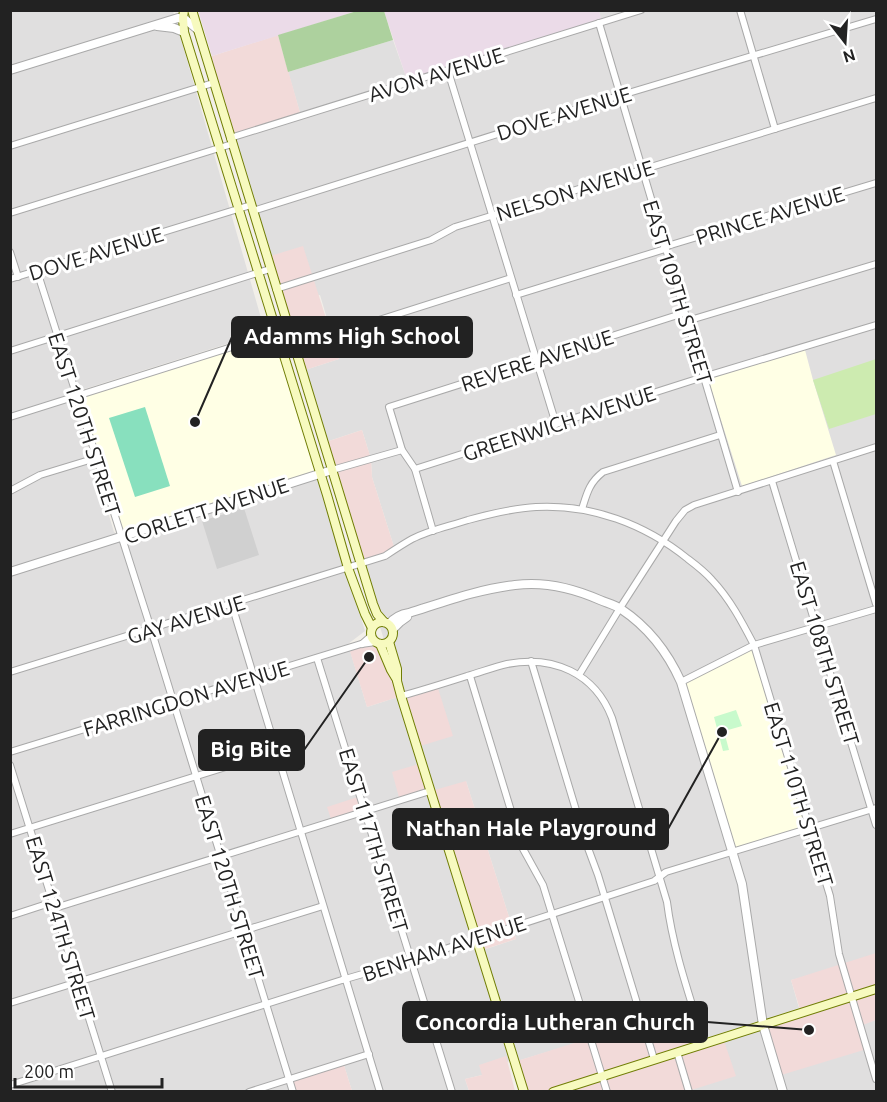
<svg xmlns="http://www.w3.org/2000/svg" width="887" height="1102" font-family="Ubuntu,sans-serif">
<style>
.residential{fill:#e0dfdf;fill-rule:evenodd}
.commercial{fill:#f2dad9}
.industrial{fill:#ebdbe8}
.education{fill:#ffffe5}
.religious{fill:#d0d0d0}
.grass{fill:#cdebb0}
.forest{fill:#add19e}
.park{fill:#c8facc}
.pitch{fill:#88e0be}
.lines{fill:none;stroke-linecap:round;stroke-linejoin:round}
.minor-casing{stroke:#a9a9a9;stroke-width:8}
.tertiary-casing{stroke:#a9a9a9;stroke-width:10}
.secondary-casing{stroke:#707d05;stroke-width:10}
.minor{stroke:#fff;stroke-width:6}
.tertiary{stroke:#fff;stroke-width:8}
.secondary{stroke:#f7fabf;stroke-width:8}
.labels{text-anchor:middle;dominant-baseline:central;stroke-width:6;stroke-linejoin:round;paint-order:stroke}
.street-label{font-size:21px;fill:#222;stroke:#fff}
.leader{fill:none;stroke:#222;stroke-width:2}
.callout-dot{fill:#222;stroke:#fff;stroke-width:2}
.callout{fill:#222;stroke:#222;stroke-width:2}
.callout-label{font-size:22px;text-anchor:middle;font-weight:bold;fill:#fff}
</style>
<rect width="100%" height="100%" fill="#f2efe9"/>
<g class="residential">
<path d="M 10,11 L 173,11 L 265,332 L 78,391 L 74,400 L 114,532 L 126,539 L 318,478 L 365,631 L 348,644 L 367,707 L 401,696 L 361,564 L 396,553 L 372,477 L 371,459 L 362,430 L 323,443 L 302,371 L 339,359 L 320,295 L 282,306 L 230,138 L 301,116 L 288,72 L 393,40 L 409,85 L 602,25 L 599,11 L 876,11 L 876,960 L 791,980 L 799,1008 L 706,1038 L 698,1010 L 625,1031 L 618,1016 L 589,1023 L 593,1038 L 514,1062 L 513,1059 L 482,1075 L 465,1079 L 469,1091 L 352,1091 L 343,1062 L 293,1091 L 11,1091 ZM 466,781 L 516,939 L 480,951 Z"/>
<polygon points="876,1020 876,1091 688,1092 723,1038 763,1025 860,1025"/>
</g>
<g class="commercial">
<polygon points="278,35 301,116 230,138 206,58"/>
<polygon points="303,246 339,359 302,371 267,257"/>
<polygon points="362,430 371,459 372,477 395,550 361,564 323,443"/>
<polygon points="376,642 401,696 437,685 453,736 417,747 401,696 367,707 349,648"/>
<polygon points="422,763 431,791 466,781 516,939 479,951 431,792 400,801 392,772"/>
<polygon points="361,796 366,812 332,822 327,807"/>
<polygon points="876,953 876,1020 860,1026 867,1049 778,1076 763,1025 801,1013 791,980"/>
<polygon points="694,1009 704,1043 723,1038 736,1076 688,1091 523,1091 514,1062 590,1038 586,1026 618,1015 626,1031"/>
<polygon points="506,1056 515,1091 469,1091 465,1079 482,1075 479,1065"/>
<polygon points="343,1062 352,1091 293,1091 289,1080"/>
</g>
<g class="industrial">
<polygon points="198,10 357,11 212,56"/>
<polygon points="384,11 599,11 602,22 408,83"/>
</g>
<g class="education">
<polygon points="277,333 321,474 121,537 76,396"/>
<polygon points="805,350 813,380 836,455 742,486 708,379"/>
<polygon points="754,645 809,828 733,851 681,682"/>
</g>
<polygon class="religious" points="244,508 259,555 217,569 202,521"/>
<polygon class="grass" points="876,359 876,414 829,429 813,380"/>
<polygon class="forest" points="384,11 393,40 288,72 278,35 357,11"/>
<polygon class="park" points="736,710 742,726 728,730 725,735 729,750 723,751 714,717"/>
<polygon class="pitch" points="145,407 170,486 135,497 109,418"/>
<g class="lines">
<g class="minor-casing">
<g id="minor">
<polyline points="740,10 775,129"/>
<polyline points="599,23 738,492"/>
<polyline points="448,71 556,424"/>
<polyline points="230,138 641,10"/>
<polyline points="10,146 213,83"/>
<polyline points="253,211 615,97 876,19"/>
<polyline points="10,213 232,144"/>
<polyline points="664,247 876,183"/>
<polyline points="10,252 18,277"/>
<polyline points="37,271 151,629 293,1092"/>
<polyline points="10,279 251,205"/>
<polyline points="276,289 431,240 455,227 876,98"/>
<polyline points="516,295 665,249"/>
<polyline points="687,321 876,264"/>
<polyline points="294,347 511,278"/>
<polyline points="10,351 270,269"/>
<polyline points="10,417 289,329"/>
<polyline points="833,461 876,604"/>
<polyline points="415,469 703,377 876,325"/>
<polyline points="332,470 402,450"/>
<polyline points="772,481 876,825"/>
<polyline points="10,491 40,475 96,458"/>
<path d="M 582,509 C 587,493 589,483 603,472 L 720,435"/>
<polyline points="433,531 415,469 402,450 389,407 684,313"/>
<polyline points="232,605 380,1092"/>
<polyline points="362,644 371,636"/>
<polyline points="317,658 452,1092"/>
<polyline points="531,661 585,840 598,875 654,1059"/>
<path d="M 10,672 L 385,556 C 394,550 403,544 412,539 C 429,530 450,526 468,520 C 490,514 513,508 536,507 C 591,504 645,524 688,559 C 696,565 705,572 712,580 C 730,599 742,622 754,645 L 830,896 L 839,954 L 876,1079"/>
<polyline points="579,675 620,608 676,521 685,510 694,505 876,447"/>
<polyline points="470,676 522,847 543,885 607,1092"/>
<polyline points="681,682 754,645 876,609"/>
<path d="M 401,696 C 423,690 445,683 467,676 C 481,672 494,667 507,664 C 553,655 595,673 612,718 L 667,902 C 673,950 690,997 704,1043"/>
<polyline points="10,752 361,644 376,642"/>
<polyline points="10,765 112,1092"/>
<polyline points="10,834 277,751"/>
<polyline points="55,908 430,791"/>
<polyline points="10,916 53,902"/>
<polyline points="10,1003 323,906"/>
<polyline points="677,1052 689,1092"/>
<polyline points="10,1085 342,980 411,960 654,881 666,872 876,808"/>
<polyline points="249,1092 369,1054"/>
</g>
</g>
<g class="tertiary-casing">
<g id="tertiary">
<polyline points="157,26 174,28 184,32"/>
<polyline points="10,70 178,18 186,20 197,29"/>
<polyline points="10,572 332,470"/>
<path d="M 389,624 C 394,618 402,614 409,613 C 444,602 479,589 515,585 C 545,581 573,588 600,600 C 607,603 615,605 621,609 C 648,627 668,653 681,682 L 742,884 L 763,1025 L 783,1092"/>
<polyline points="393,629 400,622 407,617"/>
</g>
</g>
<g class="secondary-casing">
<g id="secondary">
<polyline points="184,10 183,18 184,32 327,495 348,568 365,614 372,628"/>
<polyline points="192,10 373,604 377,614 384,622"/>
<circle cx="382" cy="633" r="11"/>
<polyline points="389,642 397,669 397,681 401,696 524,1092"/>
<polyline points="380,644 391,670 397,680"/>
<polyline points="553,1092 876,989"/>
</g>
</g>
<use href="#minor" class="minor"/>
<use href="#tertiary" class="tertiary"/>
<use href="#secondary" class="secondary"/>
</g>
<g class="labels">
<g class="street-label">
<text transform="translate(436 74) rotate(-17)">AVON AVENUE</text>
<text transform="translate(564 113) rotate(-17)">DOVE AVENUE</text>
<text transform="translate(575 190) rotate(-17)">NELSON AVENUE</text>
<text transform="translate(770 215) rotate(-17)">PRINCE AVENUE</text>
<text transform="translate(96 253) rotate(-17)">DOVE AVENUE</text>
<text transform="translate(678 292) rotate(73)">EAST 109TH STREET</text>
<text transform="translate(537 360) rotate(-18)">REVERE AVENUE</text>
<text transform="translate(559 423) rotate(-18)">GREENWICH AVENUE</text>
<text transform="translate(85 424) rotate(72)">EAST 120TH STREET</text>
<text transform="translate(206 510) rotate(-18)">CORLETT AVENUE</text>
<text transform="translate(186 619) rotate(-17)">GAY AVENUE</text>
<text transform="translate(825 653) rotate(73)">EAST 108TH STREET</text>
<text transform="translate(186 698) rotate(-17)">FARRINGDON AVENUE</text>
<text transform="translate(799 794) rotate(73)">EAST 110TH STREET</text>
<text transform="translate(374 840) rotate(73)">EAST 117TH STREET</text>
<text transform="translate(230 887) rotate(73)">EAST 120TH STREET</text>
<text transform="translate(61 928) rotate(73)">EAST 124TH STREET</text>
<text transform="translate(444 948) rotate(-18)">BENHAM AVENUE</text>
</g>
</g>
<path class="leader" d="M195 422L232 337M369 657L304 750M722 732L668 829M809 1030L707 1022"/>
<g class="callout-dot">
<circle cx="195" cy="422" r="6"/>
<circle cx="369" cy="657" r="6"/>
<circle cx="722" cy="732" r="6"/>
<circle cx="809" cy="1030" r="6"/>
</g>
<g class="callout">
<rect x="232" y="317" width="240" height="40" rx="6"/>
<rect x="199" y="730" width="105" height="40" rx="6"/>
<rect x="393" y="809" width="275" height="40" rx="6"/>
<rect x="403" y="1002" width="304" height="40" rx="6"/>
</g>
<g class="callout-label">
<text x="352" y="344">Adamms High School</text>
<text x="251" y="757">Big Bite</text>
<text x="531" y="836">Nathan Hale Playground</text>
<text x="555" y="1030">Concordia Lutheran Church</text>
</g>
<rect width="887" height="1102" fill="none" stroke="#222222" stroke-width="24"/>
<g transform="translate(845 42) rotate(163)" stroke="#ffffff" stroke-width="4.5" paint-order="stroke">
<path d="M0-4.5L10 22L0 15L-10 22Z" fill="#222222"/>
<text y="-9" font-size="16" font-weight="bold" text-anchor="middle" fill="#222222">N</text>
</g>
<path d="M15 1078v9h147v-9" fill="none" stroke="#222222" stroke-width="3"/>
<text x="24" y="1078" font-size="18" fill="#222222" stroke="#ffffff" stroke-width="4.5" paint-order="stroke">200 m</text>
</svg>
